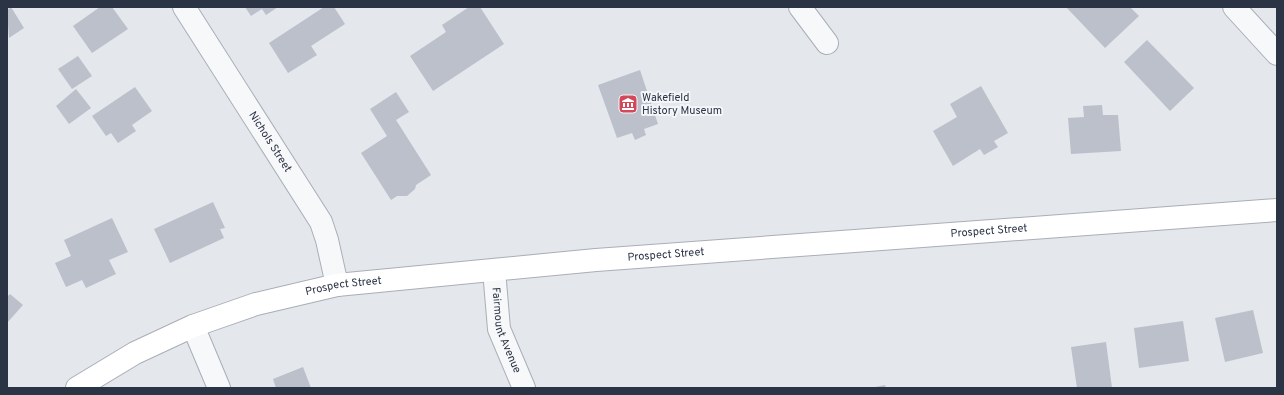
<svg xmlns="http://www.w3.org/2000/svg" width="1284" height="395" font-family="Overpass,sans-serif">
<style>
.building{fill:#bbc0ca}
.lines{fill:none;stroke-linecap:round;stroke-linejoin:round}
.minor-casing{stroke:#a9aeb7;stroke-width:24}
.tertiary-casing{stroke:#a9aeb7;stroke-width:24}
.secondary-casing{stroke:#a9aeb7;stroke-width:24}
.minor{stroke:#f7f8fa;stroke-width:22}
.tertiary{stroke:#f7f8fa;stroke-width:22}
.secondary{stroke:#fff;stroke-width:22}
.labels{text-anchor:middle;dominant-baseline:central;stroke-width:4;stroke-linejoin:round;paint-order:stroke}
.poi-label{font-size:11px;fill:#2b3445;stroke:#f4f6f9;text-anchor:start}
.street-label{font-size:11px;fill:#2b3445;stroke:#f4f6f9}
</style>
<rect width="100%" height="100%" fill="#e4e7ec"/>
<g class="building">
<polygon points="11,7 24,28 9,38 7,10"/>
<polygon points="100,7 112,7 128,29 92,53 73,26"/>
<polygon points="245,7 278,7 266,15 262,9 251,16"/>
<polygon points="324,7 334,7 345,24 311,46 317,55 288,73 269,43"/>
<polygon points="469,7 480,7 504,44 433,91 410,56 446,32 442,25"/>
<polygon points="1066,7 1130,7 1139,16 1105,48"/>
<polygon points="1147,40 1194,88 1170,111 1124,62"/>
<polygon points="78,56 92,76 72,89 58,69"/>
<polygon points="640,70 658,124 644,129 646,135 635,140 632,133 617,138 598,85"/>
<polygon points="981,86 1008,133 994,141 998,147 984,155 980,149 953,166 933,131 957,117 950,104"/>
<polygon points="135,87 152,111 132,125 136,131 118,143 111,133 106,136 92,116"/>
<polygon points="76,89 91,108 69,124 56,106"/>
<polygon points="396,92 409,112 396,120 431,175 416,185 415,189 407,196 397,196 391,200 361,153 387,136 370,109"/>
<polygon points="1102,105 1103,115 1118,115 1121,151 1071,154 1068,118 1084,117 1083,106"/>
<polygon points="213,202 225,228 220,229 224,238 170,263 154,229"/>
<polygon points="112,218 128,252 109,260 116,274 86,288 82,280 66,287 55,263 71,256 64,240"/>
<polygon points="10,294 23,305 7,323 7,297"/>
<polygon points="1253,310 1263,353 1225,362 1215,318"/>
<polygon points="1183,321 1189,361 1139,368 1134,328"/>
<polygon points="1106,342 1112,388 1077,388 1071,347"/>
<polygon points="303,367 311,388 276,388 273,379"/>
<polygon points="885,385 886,388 875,388 875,387"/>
</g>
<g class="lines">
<g class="minor-casing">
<g id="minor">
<path id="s1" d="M 184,7 L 321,222 L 327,240 L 337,285"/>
<polyline points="800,7 827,43"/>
<path id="s2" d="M 494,270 L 499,329 L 524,388"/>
<polyline points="193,326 219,388"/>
</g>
</g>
<g class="tertiary-casing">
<polyline id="tertiary" points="1234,7 1277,54"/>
</g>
<g class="secondary-casing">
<g id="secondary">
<path id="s3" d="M 77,388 L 135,353 L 193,326 L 256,304 L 337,285 L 596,260 L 1277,210"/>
</g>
</g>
<use href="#minor" class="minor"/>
<use href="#tertiary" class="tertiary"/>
<use href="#secondary" class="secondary"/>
</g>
<defs>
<g id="museum-square" transform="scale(1)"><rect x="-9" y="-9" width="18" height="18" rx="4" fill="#d1495b" stroke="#f4f6f9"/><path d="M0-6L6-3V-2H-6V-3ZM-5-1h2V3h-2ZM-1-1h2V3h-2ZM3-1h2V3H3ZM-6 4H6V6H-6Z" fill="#fff"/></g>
</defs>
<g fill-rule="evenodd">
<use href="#museum-square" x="628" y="104"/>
</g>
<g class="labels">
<g class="poi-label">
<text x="642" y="98">Wakefield<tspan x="642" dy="13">History Museum</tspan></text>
</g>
<g class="street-label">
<text stroke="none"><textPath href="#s1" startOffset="160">Nichols Street</textPath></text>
<text stroke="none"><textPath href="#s3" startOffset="936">Prospect Street</textPath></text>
<text stroke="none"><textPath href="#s3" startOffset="612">Prospect Street</textPath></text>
<text stroke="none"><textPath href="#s3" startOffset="288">Prospect Street</textPath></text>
<text stroke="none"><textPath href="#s2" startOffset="62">Fairmount Avenue</textPath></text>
</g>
</g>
<rect width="1284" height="395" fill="none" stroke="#2b3445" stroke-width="16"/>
</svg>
